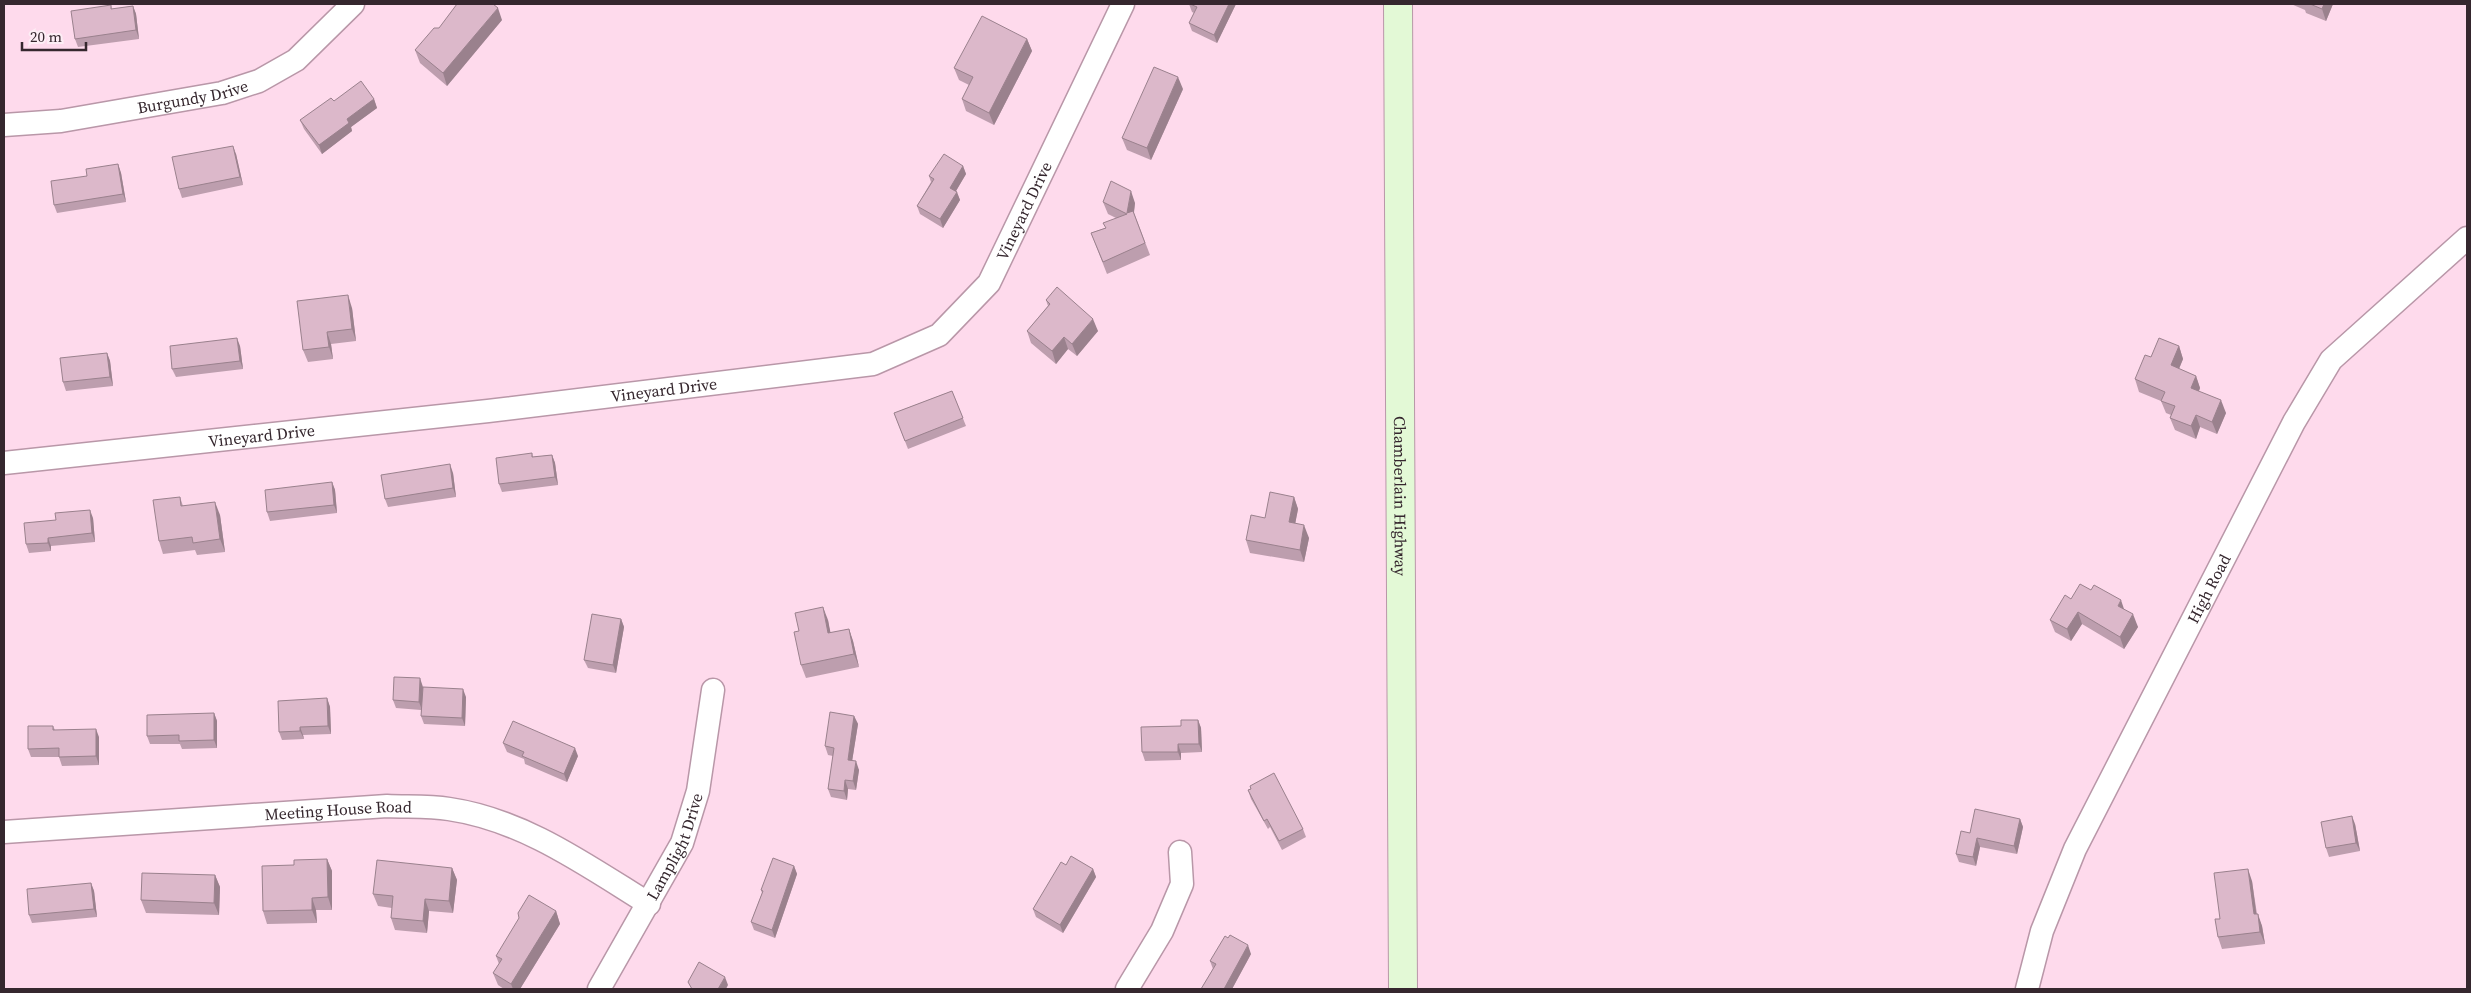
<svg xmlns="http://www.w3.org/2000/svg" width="2471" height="993" font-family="'Source Serif 4',serif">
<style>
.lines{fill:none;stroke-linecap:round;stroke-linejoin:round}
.minor-casing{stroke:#b997a8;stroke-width:25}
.secondary-casing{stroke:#b997a8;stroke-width:30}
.minor{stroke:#fff;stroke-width:22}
.secondary{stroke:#e3f9d6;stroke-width:28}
.wall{fill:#bd9eae}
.shaded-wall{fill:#9a818d}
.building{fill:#dcb8ca;stroke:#9a818d}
.labels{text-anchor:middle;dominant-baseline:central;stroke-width:4;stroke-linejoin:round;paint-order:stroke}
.street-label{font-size:16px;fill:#35272e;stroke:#fdeef5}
</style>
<rect width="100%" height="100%" fill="#fedaec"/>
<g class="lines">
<g class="minor-casing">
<g id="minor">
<path id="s1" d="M 4,125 L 61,121 L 222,93 L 259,81 L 296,60 L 353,4"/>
<path id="s2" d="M 4,463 L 488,411 L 873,364 L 939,335 L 989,283 L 1123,4"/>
<path id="s3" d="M 4,832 L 387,806 C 408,807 429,806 449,809 C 524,820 586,865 649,904"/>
<path id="s4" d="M 599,989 L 682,843 L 698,791 L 713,690"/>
<polyline points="1127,989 1162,931 1182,884 1180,852"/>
<path id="s5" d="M 2027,989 L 2042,931 L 2075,849 L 2294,422 L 2331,360 L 2467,238"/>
</g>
</g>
<g class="secondary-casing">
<g id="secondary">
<path id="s6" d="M 1398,4 L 1403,989"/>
</g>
</g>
<use href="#minor" class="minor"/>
<use href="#secondary" class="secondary"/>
</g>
<g class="wall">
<polygon points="1189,4 1236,4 1217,43 1192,31 1189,23 1194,13 1192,12"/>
<polygon points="2291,4 2333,4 2326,21 2306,13 2305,10"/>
<polygon points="111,5 112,9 133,6 136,14 139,39 78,47 75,39"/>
<polygon points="502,20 447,86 420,63 415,50"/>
<polygon points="1027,39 1032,51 994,125 966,111 962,99 969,85 959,80 954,68"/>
<polygon points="1183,89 1151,160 1127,150 1122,138"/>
<polygon points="374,99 377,108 351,127 352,131 322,154 304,129 300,120 334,101"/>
<polygon points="236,154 243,185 182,198 179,189"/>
<polygon points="118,164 121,173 126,202 57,213 54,205 87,176"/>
<polygon points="963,166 966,174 956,191 960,200 943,228 920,214 917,206 931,182 929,176"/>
<polygon points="1103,202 1135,203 1134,213 1150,255 1107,274 1091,233 1105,228 1116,218 1108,214"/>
<polygon points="1046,300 1098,331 1077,356 1068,349 1056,364 1031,343 1027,331 1048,306"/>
<polygon points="352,308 356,341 331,344 333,359 308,362 303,350"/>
<polygon points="240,346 243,369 176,377 172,369"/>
<polygon points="2179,346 2183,359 2179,369 2196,376 2200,388 2199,391 2226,413 2217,434 2200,427 2196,439 2175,430 2170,418 2171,415 2166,413 2161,401 2139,392 2135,379 2151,357"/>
<polygon points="107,353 110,361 113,386 66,391 63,382"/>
<polygon points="952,391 966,426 908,449 894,413"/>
<polygon points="532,453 533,457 552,455 555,463 558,485 502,492 499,484"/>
<polygon points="453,473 456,497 388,507 385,499"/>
<polygon points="332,482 335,490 337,513 270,521 267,512"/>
<polygon points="180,497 183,506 220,515 225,552 197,555 195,550 163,554 159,541"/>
<polygon points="1294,497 1298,509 1295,524 1309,538 1304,562 1250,553 1246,540 1265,518"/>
<polygon points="93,518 95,542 51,546 51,551 29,553 26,544"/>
<polygon points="2071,599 2124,609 2138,627 2124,649 2082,624 2071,641 2055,632 2050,620"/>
<polygon points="621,619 624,627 616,673 588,668 584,660"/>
<polygon points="828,620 830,633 849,629 853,641 859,667 806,678 801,665 799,631"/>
<polygon points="423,687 466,697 465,726 424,724 421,716 421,710 396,708 393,700"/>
<polygon points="327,698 330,707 331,734 303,735 304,739 282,740 279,732"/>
<polygon points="214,713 217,721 217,748 182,749 180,744 150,744 147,736"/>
<polygon points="854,716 858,724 852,761 859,770 856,790 848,789 847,800 831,797 828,789 833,756 828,755 825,746"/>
<polygon points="1198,720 1201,728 1202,752 1181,753 1181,760 1145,761 1142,752 1181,726"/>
<polygon points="53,726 55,730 99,737 99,765 62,766 59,757 31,757 28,749"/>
<polygon points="503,743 578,756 567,782 525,764 524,759 507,752"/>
<polygon points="1250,786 1303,829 1306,837 1282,850 1270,827 1268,829 1251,799 1248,790 1251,789"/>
<polygon points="2020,819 2023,827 2017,854 1980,847 1976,866 1959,862 1956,854 1970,833"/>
<polygon points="2355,824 2360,851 2329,857 2326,848"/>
<polygon points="327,859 332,871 332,910 316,910 317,923 267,924 263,911 294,865"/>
<polygon points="1066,865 1093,869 1096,877 1063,933 1036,917 1033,909"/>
<polygon points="794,866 797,874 775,938 754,930 751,922 762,893 761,890"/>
<polygon points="452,868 457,880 453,913 429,911 427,933 395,930 391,918 392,908 378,906 373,894"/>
<polygon points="215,875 220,887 219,915 146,913 141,900"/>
<polygon points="2252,881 2257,914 2262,926 2265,944 2222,949 2218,937 2220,919"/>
<polygon points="91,883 94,891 97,917 32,923 29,915"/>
<polygon points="556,911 560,924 520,989 504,989 498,985 493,973 499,964 496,956"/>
<polygon points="1251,954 1232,989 1201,989 1213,969 1210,961"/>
</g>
<g class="shaded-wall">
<polygon points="1229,4 1236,4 1217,43 1214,35"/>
<polygon points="2324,4 2333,4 2326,21 2322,9"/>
<polygon points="133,6 136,14 139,39 136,30"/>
<polygon points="498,8 502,20 447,86 443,73"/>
<polygon points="1027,39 1032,51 994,125 989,113"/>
<polygon points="1178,77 1183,89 1151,160 1147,148"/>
<polygon points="374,99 377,108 351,127 352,131 322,154 319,145 347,119"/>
<polygon points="233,146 236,154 243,185 240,177"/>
<polygon points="118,164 121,173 126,202 123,194"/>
<polygon points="963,166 966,174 953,196 950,188"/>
<polygon points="1131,191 1135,203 1132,226 1127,213"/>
<polygon points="957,192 960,200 943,228 940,219"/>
<polygon points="348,295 352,308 356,341 352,329"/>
<polygon points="1093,319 1098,331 1077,356 1072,344"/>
<polygon points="327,332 331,344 333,359 329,347"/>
<polygon points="1064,337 1068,349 1056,364 1052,351"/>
<polygon points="237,338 240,346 243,369 240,361"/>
<polygon points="2179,346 2183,359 2175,378 2171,365"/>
<polygon points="107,353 110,361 113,386 110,377"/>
<polygon points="2196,376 2200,388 2195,400 2191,388"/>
<polygon points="2221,400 2226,413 2217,434 2212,422"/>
<polygon points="2196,415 2200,427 2196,439 2191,426"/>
<polygon points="552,455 555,463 558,485 555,477"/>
<polygon points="450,464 453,473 456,497 453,488"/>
<polygon points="332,482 335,490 337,513 334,505"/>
<polygon points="1294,497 1298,509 1293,535 1289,522"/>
<polygon points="215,502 220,515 225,552 220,539"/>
<polygon points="90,510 93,518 95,542 92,533"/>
<polygon points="1304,525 1309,538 1304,562 1300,550"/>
<polygon points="48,538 51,546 51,551 48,543"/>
<polygon points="2121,600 2125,612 2118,606"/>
<polygon points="823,607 828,620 833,645 828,633"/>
<polygon points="2078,612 2082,624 2071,641 2067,629"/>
<polygon points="2133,614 2138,627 2124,649 2120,637"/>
<polygon points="621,619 624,627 616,673 613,665"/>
<polygon points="849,629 853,641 859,667 854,654"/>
<polygon points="420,678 423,687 422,710 419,702"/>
<polygon points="463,689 466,697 465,726 462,718"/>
<polygon points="327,698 330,707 331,734 328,726"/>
<polygon points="214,713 217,721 217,748 214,740"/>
<polygon points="854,716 858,724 851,768 848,760"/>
<polygon points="1198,720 1201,728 1202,752 1199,744"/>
<polygon points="300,727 303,735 304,739 300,731"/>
<polygon points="96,729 99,737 99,765 96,756"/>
<polygon points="1178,744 1181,753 1181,760 1178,752"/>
<polygon points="575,748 578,756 567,782 564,774"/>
<polygon points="856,761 859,770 856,790 853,781"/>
<polygon points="845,780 848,789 847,800 844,791"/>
<polygon points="2352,816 2355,824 2360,851 2356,843"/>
<polygon points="2020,819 2023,827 2017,854 2014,846"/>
<polygon points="1977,838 1980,847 1976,866 1973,857"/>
<polygon points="327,859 332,871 332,910 328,897"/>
<polygon points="794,866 797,874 775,938 772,930"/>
<polygon points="452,868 457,880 453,913 449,901"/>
<polygon points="1093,869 1096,877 1063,933 1060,925"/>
<polygon points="2248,869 2252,881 2258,927 2254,914"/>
<polygon points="215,875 220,887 219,915 214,903"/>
<polygon points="91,883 94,891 97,917 94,909"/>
<polygon points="312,898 316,910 317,923 312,910"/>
<polygon points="425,899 429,911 427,933 423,921"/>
<polygon points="556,911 560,924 520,989 513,989 511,984"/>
<polygon points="2258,914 2262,926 2265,944 2260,932"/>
<polygon points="1248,945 1251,954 1232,989 1224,989"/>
<polygon points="725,977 728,985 726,989 718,989"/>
</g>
<g class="building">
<polygon points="457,4 493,4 498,8 443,73 415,50 434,28 439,28"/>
<polygon points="1190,4 1229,4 1214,35 1189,23 1197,7"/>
<polygon points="2310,4 2324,4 2322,9"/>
<polygon points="111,5 111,9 133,6 136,30 75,39 71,11"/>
<polygon points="982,16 1027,39 989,113 962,99 973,77 954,68"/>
<polygon points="1154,67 1178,77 1147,148 1122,138"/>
<polygon points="361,81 374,99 347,119 349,123 319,145 300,120 331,98 334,101"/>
<polygon points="233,146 240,177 179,189 172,157"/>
<polygon points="944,154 963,166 950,188 957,192 940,219 917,206 934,179 929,176"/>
<polygon points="118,164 123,194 54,205 51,181 87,176 86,169"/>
<polygon points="1111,181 1131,191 1127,213 1133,211 1145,243 1103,262 1091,233 1106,228 1103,223 1127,214 1103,202"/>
<polygon points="1057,287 1093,319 1072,344 1064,337 1052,351 1027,331 1050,304 1046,300"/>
<polygon points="348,295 352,329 327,332 329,347 303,350 297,301"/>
<polygon points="237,338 240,361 172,369 170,346"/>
<polygon points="2159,338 2179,346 2171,365 2196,376 2191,388 2221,400 2212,422 2196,415 2191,426 2170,418 2175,406 2161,401 2165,392 2135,379 2145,355 2151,357"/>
<polygon points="107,353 110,377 63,382 60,358"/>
<polygon points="952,391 963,418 905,441 894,413"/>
<polygon points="532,453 532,457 552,455 555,477 499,484 496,458"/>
<polygon points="450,464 453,488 385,499 381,475"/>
<polygon points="332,482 334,505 267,512 265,490"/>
<polygon points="1270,492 1294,497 1289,522 1304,525 1300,550 1246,540 1251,515 1265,518"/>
<polygon points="180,497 181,506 215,502 220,539 193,543 192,537 159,541 153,500"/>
<polygon points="90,510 92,533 48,538 48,543 26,544 24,523 56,520 55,513"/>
<polygon points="2080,584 2091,590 2094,585 2121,600 2118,606 2133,614 2120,637 2078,612 2067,629 2050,620 2065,595 2071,599"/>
<polygon points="823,607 828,633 849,629 854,654 801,665 794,632 799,631 795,613"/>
<polygon points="592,614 621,619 613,665 584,660"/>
<polygon points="394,677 420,678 419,702 393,700"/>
<polygon points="423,687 463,689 462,718 421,716"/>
<polygon points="327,698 328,726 300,727 300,731 279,732 278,701"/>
<polygon points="830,712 854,716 848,760 856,761 853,781 845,780 844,791 828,789 834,748 825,746"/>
<polygon points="214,713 214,740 179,741 179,735 147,736 147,715"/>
<polygon points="1181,720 1198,720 1199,744 1178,744 1178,752 1142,752 1141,727 1181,726"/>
<polygon points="513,721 575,748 564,774 522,756 524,752 503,743"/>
<polygon points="28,726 53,726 53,730 96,729 96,756 59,757 59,748 28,749"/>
<polygon points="1274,773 1303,829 1279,841 1267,819 1264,821 1248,790 1251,789 1250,786"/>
<polygon points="1975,809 2020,819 2014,846 1977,838 1973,857 1956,854 1961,831 1970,833"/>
<polygon points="2352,816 2356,843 2326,848 2321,822"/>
<polygon points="1071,856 1093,869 1060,925 1033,909 1061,862 1066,865"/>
<polygon points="773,858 794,866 772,930 751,922 763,891 761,890"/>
<polygon points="327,859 328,897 312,898 312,910 263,911 262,866 294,865 294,860"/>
<polygon points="377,860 452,868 449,901 425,899 423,921 391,918 393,896 373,894"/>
<polygon points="2248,869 2254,914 2258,914 2260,932 2218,937 2215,919 2220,919 2214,873"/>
<polygon points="142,873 215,875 214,903 141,900"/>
<polygon points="91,883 94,909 29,915 27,889"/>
<polygon points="529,895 556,911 511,984 493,973 502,959 496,956 519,918 518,913"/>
<polygon points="1230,935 1248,945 1224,989 1201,989 1216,964 1210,961 1225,936 1228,938"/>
<polygon points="699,962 725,977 718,989 692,989 688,982"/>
</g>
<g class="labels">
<g class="street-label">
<text stroke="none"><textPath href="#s1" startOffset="191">Burgundy Drive</textPath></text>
<text stroke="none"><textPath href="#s2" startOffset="1099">Vineyard Drive</textPath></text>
<text stroke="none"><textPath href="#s2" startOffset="664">Vineyard Drive</textPath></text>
<text stroke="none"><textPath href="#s2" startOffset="259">Vineyard Drive</textPath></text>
<text stroke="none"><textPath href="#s6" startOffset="492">Chamberlain Highway</textPath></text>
<text stroke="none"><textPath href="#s5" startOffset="441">High Road</textPath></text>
<text stroke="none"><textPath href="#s3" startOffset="335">Meeting House Road</textPath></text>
<text stroke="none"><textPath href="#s4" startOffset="162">Lamplight Drive</textPath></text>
</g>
</g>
<rect width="2471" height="993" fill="none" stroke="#35272e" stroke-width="10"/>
<path d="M22 42v8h64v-8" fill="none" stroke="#35272e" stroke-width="2.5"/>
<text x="30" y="42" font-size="15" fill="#35272e" stroke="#fdeef5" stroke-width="4" paint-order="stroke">20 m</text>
</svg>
